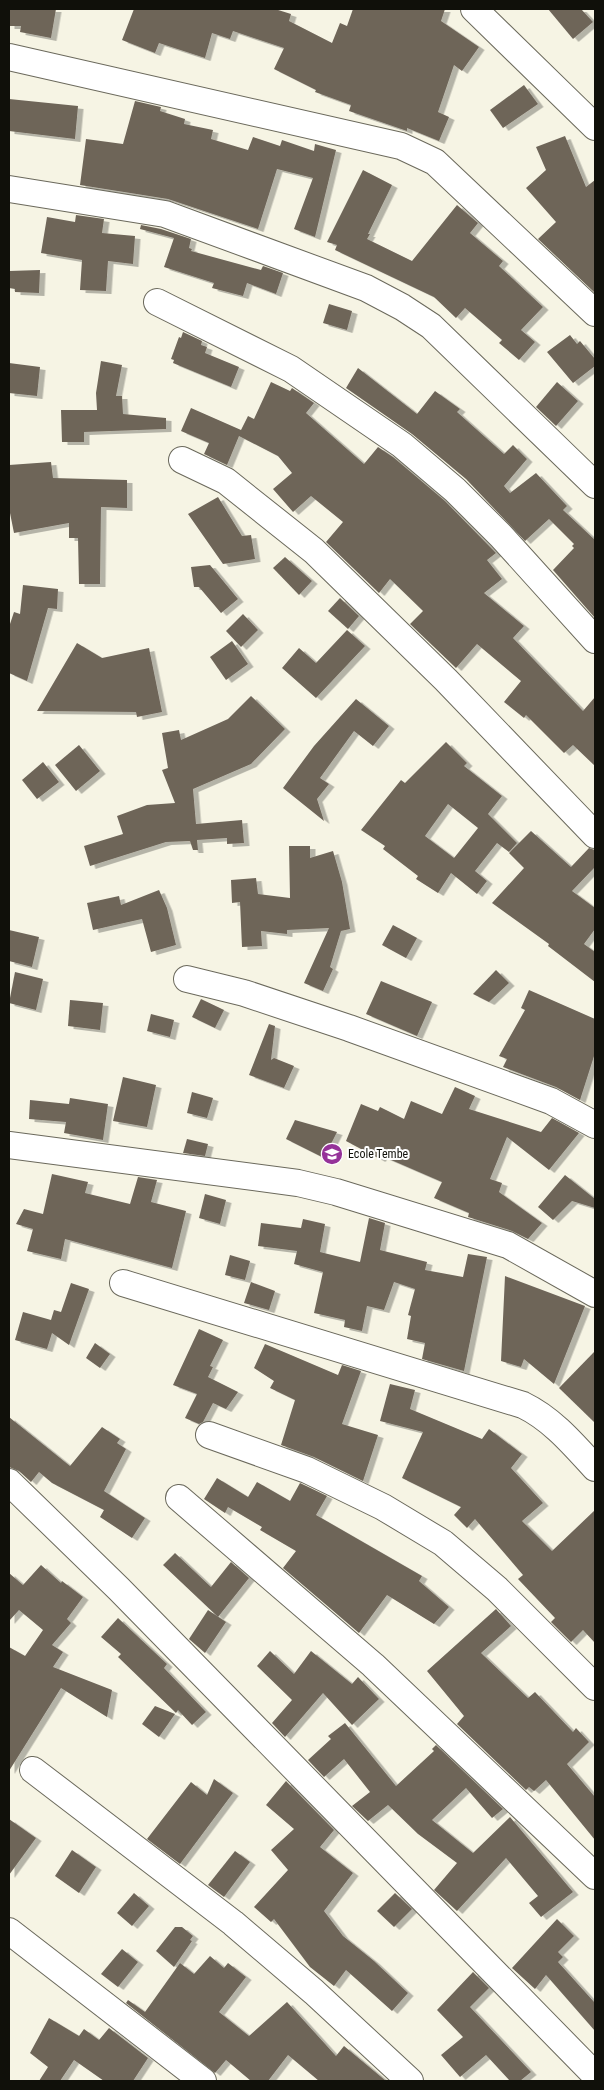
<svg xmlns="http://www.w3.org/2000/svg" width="604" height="2090" font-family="'Roboto Condensed',sans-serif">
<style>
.building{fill:#6e6559;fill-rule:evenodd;filter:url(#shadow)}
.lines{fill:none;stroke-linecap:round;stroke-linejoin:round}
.street-casing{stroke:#6b695c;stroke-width:28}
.street{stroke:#fff;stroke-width:26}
.labels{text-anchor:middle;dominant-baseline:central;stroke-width:4;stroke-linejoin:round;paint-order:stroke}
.poi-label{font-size:12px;fill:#10100a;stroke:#fff;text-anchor:start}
</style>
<defs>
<filter id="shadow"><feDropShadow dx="5.5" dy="3" stdDeviation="0" flood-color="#0004"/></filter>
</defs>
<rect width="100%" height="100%" fill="#f6f4e4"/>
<g class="building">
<polygon points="9,9 56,9 51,38 20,32 21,26 9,26"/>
<polygon points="134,9 275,9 291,14 289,21 332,43 340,23 347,26 353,9 445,9 441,21 479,47 462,71 454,65 438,112 449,117 439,141 407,128 407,131 349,111 351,105 315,92 316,90 274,69 284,48 233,31 230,39 212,33 205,58 159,43 155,53 122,40"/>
<polygon points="548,9 581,9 593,22 573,39"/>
<polygon points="524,85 538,104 503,128 490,110"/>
<polygon points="9,99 78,106 75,139 9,131"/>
<polygon points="135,101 161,107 160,111 185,119 184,124 213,130 211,139 248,150 253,137 280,146 282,140 314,151 315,144 336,150 315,237 294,229 313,178 277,169 258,229 168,199 80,185 86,139 123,144"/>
<polygon points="565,136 586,187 595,180 595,293 538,239 556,222 526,188 546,170 536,147"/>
<polygon points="363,170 392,185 368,234 370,234 367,239 412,261 457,205 478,223 470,233 503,261 499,266 543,307 521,330 535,342 519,360 499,343 502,340 465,308 456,318 434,297 335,250 337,245 327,242"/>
<polygon points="76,215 104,219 102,233 135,236 133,264 108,261 106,291 80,290 82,260 41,253 47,217 75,222"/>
<polygon points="141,225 161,229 191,239 189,248 192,249 191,251 261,270 263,266 283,273 276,294 247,283 243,296 212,288 214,283 164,267 174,238 140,229"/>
<polygon points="40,270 39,293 15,292 15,289 9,288 9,271"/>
<polygon points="329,304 352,311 347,330 323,323"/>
<polygon points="183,332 202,341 201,345 207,347 205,353 239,367 231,387 173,363 174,360 171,359 179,337 181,338"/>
<polygon points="570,335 577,344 580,341 595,359 595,366 573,383 547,352"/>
<polygon points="101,361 122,365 116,396 122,396 123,414 166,418 166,429 84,432 84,442 62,442 61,410 97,410 96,393"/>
<polygon points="9,363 40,367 37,396 9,393"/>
<polygon points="358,368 417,414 435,391 460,409 457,412 504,454 513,445 527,459 504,486 510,493 536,473 567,506 563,510 595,540 595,618 553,570 574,548 572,546 574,544 549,519 525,541 466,479 412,434 346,388"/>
<polygon points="271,382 290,391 292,388 314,403 306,413 364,464 378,447 393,457 445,501 496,553 487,560 502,579 484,593 524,626 513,638 583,711 595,697 595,766 573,745 564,753 526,715 524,718 504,702 521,681 477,644 456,668 410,624 423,611 390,579 379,593 326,542 343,522 311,496 293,512 273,489 292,473 278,456 239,436 227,465 204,454 209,443 181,431 191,408 241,430 248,416 254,419"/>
<polygon points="557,382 578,401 556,426 536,407"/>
<polygon points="51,462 53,478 127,480 127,508 101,507 100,584 79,584 78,538 69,538 69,523 14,533 9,508 9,465"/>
<polygon points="218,497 242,536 251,535 255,559 223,564 188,514"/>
<polygon points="285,557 312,581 299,595 273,568"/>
<polygon points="210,565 238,599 221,613 199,587 194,587 191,567"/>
<polygon points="23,585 58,589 57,609 48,608 27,681 9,673 9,627 14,612 20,614"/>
<polygon points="340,598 359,616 348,629 328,611"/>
<polygon points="243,614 258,630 241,647 226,631"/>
<polygon points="347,630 365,646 316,698 282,668 299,648 316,663"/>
<polygon points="232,641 248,664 226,680 210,657"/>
<polygon points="77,643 102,658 149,648 162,712 137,717 136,712 37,711"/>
<polygon points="251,696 285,729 251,764 193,789 196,824 242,820 244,843 227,844 227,838 197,840 198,850 193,850 190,841 166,842 90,866 84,846 123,834 117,816 147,805 175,803 162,770 168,768 162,733 179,730 181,740 228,719"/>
<polygon points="356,699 389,726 373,746 354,731 320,778 329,784 317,799 324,821 283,788 314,746"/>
<path d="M 446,742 L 467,763 L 464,766 L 502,796 L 488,814 L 517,843 L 509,852 L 497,843 L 475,871 L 487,881 L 477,894 L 451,873 L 438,893 L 416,879 L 418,876 L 383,849 L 385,846 L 361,830 L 401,780 L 405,783 ZM 448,804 L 478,828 L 454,858 L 425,836 Z"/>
<polygon points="79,745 100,771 76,791 55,765"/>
<polygon points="43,762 59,782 37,799 22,780"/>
<polygon points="531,831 571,867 589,848 595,850 595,867 572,891 595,908 595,929 584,944 595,952 595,982 548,946 549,944 492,903 524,868 509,853"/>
<polygon points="289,846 310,846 310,858 333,851 342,882 350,929 341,931 330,967 333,969 323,991 304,983 329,928 287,930 287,934 261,931 262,946 242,947 240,902 232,903 231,880 256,878 258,894 290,898"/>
<polygon points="159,890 167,908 176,945 151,952 142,919 93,930 87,903 119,896 121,905"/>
<polygon points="393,925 417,938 406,958 382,945"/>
<polygon points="9,930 39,937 32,967 9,961"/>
<polygon points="496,970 509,983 489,1002 473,994"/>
<polygon points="15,972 43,979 36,1010 9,1003"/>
<polygon points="381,981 432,1002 417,1036 366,1014"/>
<polygon points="529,990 595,1019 595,1053 580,1100 556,1087 503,1067 507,1059 499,1056 525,1010 521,1008"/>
<polygon points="201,999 224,1010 215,1028 192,1017"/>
<polygon points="70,1000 103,1003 100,1030 68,1026"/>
<polygon points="151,1014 174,1020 170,1037 147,1031"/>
<polygon points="269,1024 275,1026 271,1060 274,1058 294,1066 284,1088 249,1075"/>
<polygon points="123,1077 156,1085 147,1127 113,1121"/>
<polygon points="455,1087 475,1096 469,1109 541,1132 552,1118 579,1133 549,1170 507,1137 490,1179 502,1183 499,1192 542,1223 528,1239 512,1231 468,1217 469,1213 434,1198 442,1182 382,1156 380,1159 346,1141 361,1104 378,1111 380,1107 404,1119 411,1101 442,1114"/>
<polygon points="192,1092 213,1098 207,1118 187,1113"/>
<polygon points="70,1098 108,1104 103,1140 64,1133 66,1122 29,1119 30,1100 69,1104"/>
<polygon points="295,1120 337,1132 324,1158 286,1139"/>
<polygon points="187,1139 208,1144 205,1156 183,1153"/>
<polygon points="52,1174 88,1182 85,1193 130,1204 138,1177 157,1180 151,1202 186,1211 172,1268 65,1239 61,1259 27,1251 33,1229 16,1224 24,1209 43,1214"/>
<polygon points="565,1175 595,1199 595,1208 572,1201 553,1220 538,1207"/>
<polygon points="205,1194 226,1200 220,1224 199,1218"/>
<polygon points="369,1218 385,1223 380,1250 427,1262 425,1270 463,1277 468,1254 487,1257 464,1371 422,1359 425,1343 407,1339 411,1316 408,1315 415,1289 394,1282 384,1310 367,1306 362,1331 344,1327 345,1320 314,1313 323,1272 294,1264 297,1251 258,1246 261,1223 301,1228 303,1219 325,1224 320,1252 360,1262"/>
<polygon points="230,1255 250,1261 245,1280 225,1275"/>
<polygon points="505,1276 585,1306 554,1384 524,1359 521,1367 501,1361"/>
<polygon points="251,1282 275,1291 269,1310 244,1303"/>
<polygon points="71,1283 89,1289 69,1345 52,1333 47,1349 15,1340 23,1312 51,1320 54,1310 61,1312"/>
<polygon points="199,1329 223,1340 210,1366 213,1367 208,1377 238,1392 226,1409 213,1403 203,1422 199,1424 185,1418 197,1394 173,1385"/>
<polygon points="95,1343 110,1354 100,1368 86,1358"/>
<polygon points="265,1344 338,1375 342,1365 361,1371 342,1424 378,1435 363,1481 314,1457 281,1445 295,1400 270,1388 274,1381 254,1368"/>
<polygon points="595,1351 595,1423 559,1388"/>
<polygon points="390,1384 415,1390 410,1409 482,1439 489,1429 522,1454 511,1468 543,1503 522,1521 552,1551 595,1510 595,1643 583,1630 571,1642 551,1622 555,1618 518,1579 523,1575 475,1519 467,1528 454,1515 461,1507 402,1478 423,1432 380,1421"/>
<polygon points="9,1417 70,1466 102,1427 120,1439 117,1443 126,1449 104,1491 145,1518 132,1538 100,1517 104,1510 52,1483 39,1472 31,1482 19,1471 9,1467"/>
<polygon points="217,1478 248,1497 257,1482 290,1501 300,1483 327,1496 316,1515 422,1576 419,1581 449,1607 434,1624 387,1595 359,1633 283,1568 296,1551 260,1530 262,1527 228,1507 225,1513 204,1499"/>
<polygon points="175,1553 211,1587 231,1562 249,1578 218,1617 163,1565"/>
<polygon points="41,1565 61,1583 62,1581 83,1597 67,1619 71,1623 52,1645 63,1652 53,1667 112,1690 107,1717 61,1688 9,1771 9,1647 25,1656 43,1630 19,1610 9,1621 9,1573 23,1585"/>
<polygon points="496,1609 511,1626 481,1653 528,1698 535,1692 573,1732 576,1728 589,1742 567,1764 595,1797 595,1840 546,1780 534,1791 529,1787 526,1790 457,1724 464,1716 427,1671"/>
<polygon points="208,1610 226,1622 205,1653 189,1639"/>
<polygon points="118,1618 167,1664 164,1668 206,1712 192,1725 178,1710 176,1713 118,1657 121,1654 101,1637"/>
<polygon points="270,1651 294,1674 311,1651 352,1684 358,1677 379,1699 352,1725 323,1693 285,1737 272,1723 292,1700 257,1666"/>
<polygon points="155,1706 175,1714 159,1737 142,1724"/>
<polygon points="345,1723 396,1786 434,1751 432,1749 436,1745 503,1809 492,1818 466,1788 432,1820 473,1853 510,1817 573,1892 541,1917 529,1903 538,1896 506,1858 457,1911 434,1890 457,1863 418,1834 388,1805 368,1821 352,1806 370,1792 344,1759 324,1777 308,1760 331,1739 328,1736"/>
<polygon points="214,1779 233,1793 180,1864 147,1839 191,1782 207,1795"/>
<polygon points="286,1781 334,1830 320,1847 353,1873 324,1911 343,1936 374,1961 408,1993 392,2011 346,1970 334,1986 310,1967 274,1919 271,1922 254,1907 288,1870 271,1850 294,1829 266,1805"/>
<polygon points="9,1819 36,1838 9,1875"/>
<polygon points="72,1850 96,1867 79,1893 55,1876"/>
<polygon points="235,1851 250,1862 224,1897 208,1885"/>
<polygon points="134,1893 149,1906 132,1926 117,1913"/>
<polygon points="395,1893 412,1909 394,1927 377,1911"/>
<polygon points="557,1919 574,1936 558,1952 563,1957 558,1962 595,2003 595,2031 546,1975 535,1989 512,1968"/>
<polygon points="175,1927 182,1927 193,1936 190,1940 192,1941 174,1967 156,1951"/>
<polygon points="122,1949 138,1962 118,1987 101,1974"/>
<polygon points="210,1956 224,1968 228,1963 246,1977 219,2012 249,2036 287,2002 336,2056 344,2046 386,2081 319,2081 288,2055 268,2081 251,2081 226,2060 215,2073 126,2003 128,2000 145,2012 180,1963 194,1974"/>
<polygon points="473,1972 489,1988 470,2007 531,2072 520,2081 510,2081 486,2055 460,2077 441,2055 463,2037 437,2010"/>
<polygon points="49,2018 79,2036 84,2029 99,2040 109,2028 148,2058 133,2081 104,2081 74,2060 60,2081 39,2081 48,2067 30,2053"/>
</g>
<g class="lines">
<g class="street-casing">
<g id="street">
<polyline points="474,9 595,127"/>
<polyline points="9,57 401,146 435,162 595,313"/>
<polyline points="9,189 165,214 366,288 402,307 431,326 595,485"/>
<polyline points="157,302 291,369 402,445 455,490 501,536 595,640"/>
<polyline points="182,460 226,481 314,551 446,680 595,835"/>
<polyline points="187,979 244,993 349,1028 551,1101 595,1125"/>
<polyline points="9,1145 298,1183 336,1192 508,1245 595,1294"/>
<path d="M 123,1283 L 523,1405 C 552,1419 573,1444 595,1468"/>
<polyline points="209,1435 307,1470 383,1507 443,1543 497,1589 595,1687"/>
<polyline points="9,1482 119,1589 595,2075"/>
<polyline points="179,1498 373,1665 595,1876"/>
<polyline points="33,1770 233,1923 314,1992 410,2081"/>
<polyline points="9,1931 203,2081"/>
</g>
</g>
<use href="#street" class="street"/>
</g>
<defs>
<g id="school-disc" transform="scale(1.125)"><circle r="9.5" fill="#953299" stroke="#fff"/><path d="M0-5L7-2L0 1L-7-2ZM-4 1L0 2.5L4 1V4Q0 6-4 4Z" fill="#fff"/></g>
</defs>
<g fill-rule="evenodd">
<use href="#school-disc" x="332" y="1154"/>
</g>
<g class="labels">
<g class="poi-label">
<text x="348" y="1154">Ecole Tembe</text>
</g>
</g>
<rect width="604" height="2090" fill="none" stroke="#10100a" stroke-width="20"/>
</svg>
